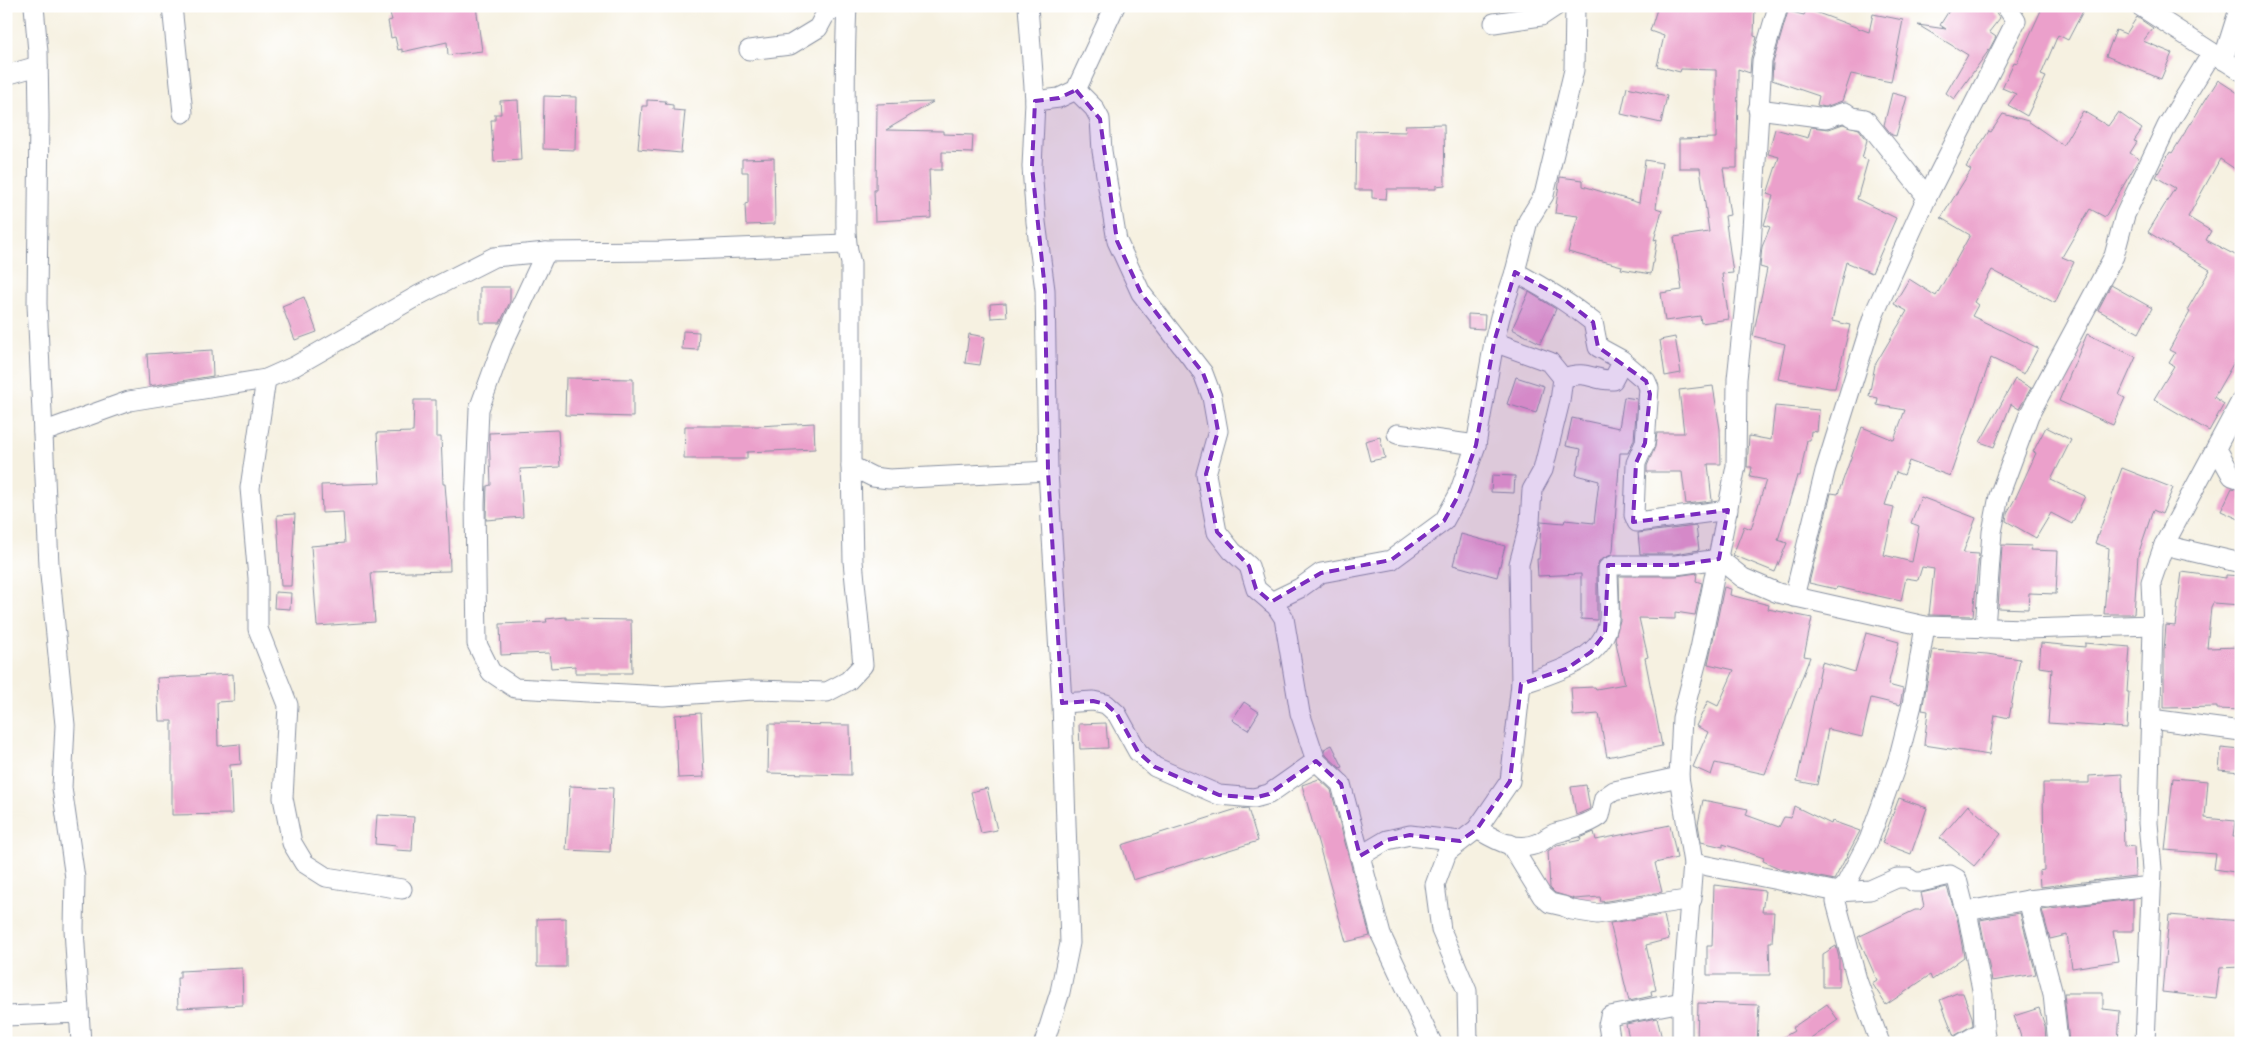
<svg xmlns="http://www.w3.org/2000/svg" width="2247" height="1049" font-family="Itim,sans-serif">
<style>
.building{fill:#eba0cb}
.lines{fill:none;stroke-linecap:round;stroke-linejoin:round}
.minor-casing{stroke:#8890a0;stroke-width:21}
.minor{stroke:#fff;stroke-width:19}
.marked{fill:#7b2cbf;fill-opacity:0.2;stroke:#7b2cbf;stroke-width:4;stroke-dasharray:10 6;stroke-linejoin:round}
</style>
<rect width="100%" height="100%" fill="#fff"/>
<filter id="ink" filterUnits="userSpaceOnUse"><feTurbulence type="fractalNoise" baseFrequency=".02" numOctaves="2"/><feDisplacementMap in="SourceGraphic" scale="10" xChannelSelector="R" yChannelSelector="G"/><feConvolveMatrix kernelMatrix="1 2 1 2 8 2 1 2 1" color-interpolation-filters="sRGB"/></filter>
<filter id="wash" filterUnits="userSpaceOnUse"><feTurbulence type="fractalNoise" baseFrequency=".0096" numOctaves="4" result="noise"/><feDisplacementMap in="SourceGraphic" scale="20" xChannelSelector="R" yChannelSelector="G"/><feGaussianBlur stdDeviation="1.12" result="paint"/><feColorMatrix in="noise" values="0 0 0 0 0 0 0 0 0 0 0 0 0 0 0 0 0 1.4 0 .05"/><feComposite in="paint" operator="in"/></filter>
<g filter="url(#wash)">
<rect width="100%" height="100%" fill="#f6f1e1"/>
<g id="blocks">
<g class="building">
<polygon points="388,6 476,6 482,51 448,55 447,42 402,52 402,49 398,50 395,37 391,38 388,21 392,20"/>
<polygon points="1658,6 1755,6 1754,36 1757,37 1751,58 1750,73 1738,69 1737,168 1723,168 1730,215 1725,216 1733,273 1722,274 1729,319 1701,323 1700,316 1665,321 1661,293 1682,290 1674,237 1709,232 1700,168 1679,168 1679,139 1716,138 1716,70 1681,69 1680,72 1657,66 1664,36 1650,31"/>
<polygon points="1952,6 1991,6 2000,18 1989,32 1996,37 1989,50 1954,99 1946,93 1968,55 1918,25 1946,29 1940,25"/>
<polygon points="2043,6 2074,6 2083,11 2068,40 2058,35 2041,75 2046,77 2027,116 2008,105 2016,94 2002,88 2014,62 2017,63"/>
<polygon points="1807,9 1869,32 1873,14 1903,20 1891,82 1851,74 1842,101 1825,107 1817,105 1819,96 1772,80 1773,63 1788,11 1804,15"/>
<polygon points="2137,17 2153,28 2143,41 2172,53 2161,79 2106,56 2116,30 2126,34"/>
<polygon points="2218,80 2241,95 2241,173 2220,159 2188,217 2211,231 2206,240 2241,258 2241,350 2214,397 2224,404 2209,431 2154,399 2174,366 2169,363 2175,353 2169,350 2190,312 2187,310 2210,270 2148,232 2175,188 2156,177 2170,152 2172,153"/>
<polygon points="1627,87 1667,96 1661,123 1621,114"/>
<polygon points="1892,93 1907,97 1896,136 1892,135 1884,125"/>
<polygon points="544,96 576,97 575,150 543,149"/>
<polygon points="518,100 521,160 494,162 491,120 495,120 495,114 501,114 500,101"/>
<polygon points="647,100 666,101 665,104 673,105 673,110 685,111 681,153 638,149 642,106 647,106"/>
<polygon points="933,102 886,130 943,131 943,134 973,135 972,153 942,152 942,170 929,170 931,218 875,221 874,190 876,190 877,104"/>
<polygon points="2083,111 2108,126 2118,112 2142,129 2134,141 2137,142 2130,153 2139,159 2105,217 2090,209 2062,257 2074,262 2055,303 1992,270 1974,302 1978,305 1972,316 2038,348 2024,374 1991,358 1950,476 1909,461 1904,475 1896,472 1885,505 1894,507 1884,555 1912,562 1919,526 1911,523 1921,497 1976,518 1963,553 1979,554 1973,616 1929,615 1934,569 1922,567 1918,580 1906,578 1901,601 1837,587 1836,589 1809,583 1831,493 1838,494 1862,427 1894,440 1905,410 1877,405 1878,398 1869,396 1875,365 1907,311 1894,304 1909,279 1936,296 1970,235 1941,218 1971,170 1966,167 1989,131 1991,132 2003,114 2028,121 2063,145"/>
<polygon points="1444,124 1445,185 1436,186 1436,189 1387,189 1386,199 1372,198 1372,190 1355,190 1356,131 1406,132 1405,125"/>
<polygon points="1843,124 1859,129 1867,140 1862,158 1868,160 1857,199 1896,218 1872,273 1846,262 1832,321 1850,325 1835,388 1829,388 1778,379 1785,344 1753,336 1767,269 1760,267 1762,247 1770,227 1764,225 1773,196 1767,194 1779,157 1768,154 1775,129 1808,138 1811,127 1829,129"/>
<polygon points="774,158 775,224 746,225 745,204 748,203 748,172 742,172 742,159"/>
<polygon points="1645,160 1662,163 1656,208 1662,210 1654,240 1657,239 1651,274 1621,269 1622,266 1568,252 1578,216 1555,213 1560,177 1583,180 1583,186 1639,203"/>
<polygon points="2111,285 2152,308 2139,333 2098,310"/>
<polygon points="480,287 510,287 510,302 500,323 480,323"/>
<polygon points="1529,292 1556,309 1540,343 1512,329"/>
<polygon points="304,297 317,332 295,340 282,306"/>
<polygon points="1006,303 1007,317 991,318 990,304"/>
<polygon points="1468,314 1485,315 1484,329 1468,328"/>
<polygon points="683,331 699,332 698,350 682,349"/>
<polygon points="969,334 985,337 980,365 965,363"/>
<polygon points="2087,334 2136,357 2119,395 2125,398 2113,425 2059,401"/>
<polygon points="1675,337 1681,373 1665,376 1660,340"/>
<polygon points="212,350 213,376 149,386 147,354"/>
<polygon points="1516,377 1544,386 1536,413 1507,404"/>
<polygon points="566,378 633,379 633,417 565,415"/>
<polygon points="2015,379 2031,388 2019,409 2011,404 1994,447 1980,442"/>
<polygon points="1713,386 1720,429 1721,464 1708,464 1712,501 1686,504 1682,472 1647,472 1647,466 1655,447 1657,433 1684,433 1679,390"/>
<polygon points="1624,397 1637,399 1634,440 1628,453 1620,453 1613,551 1611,555 1599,561 1597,568 1597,620 1581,619 1581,574 1538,576 1537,559 1539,559 1541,521 1564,523 1565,520 1594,523 1599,481 1576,475 1581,449 1566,446 1572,418 1619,428"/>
<polygon points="414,400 436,400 436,437 441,437 443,484 445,484 449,535 450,571 371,573 375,622 317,626 311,546 345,543 343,512 322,513 321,485 380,483 377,433 413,432"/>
<polygon points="1775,406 1819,410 1817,432 1811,431 1810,440 1807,440 1800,476 1797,476 1778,540 1787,543 1775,572 1733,555 1744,526 1751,529 1766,480 1750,477 1752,467 1747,467 1749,436 1771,440"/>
<polygon points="814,423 815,449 747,452 747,459 684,459 685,426 758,426"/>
<polygon points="2046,427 2071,440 2051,480 2085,496 2072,524 2051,513 2036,538 2006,521 2007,513 2016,497 2036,453 2033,452"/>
<polygon points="558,430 560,467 520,469 523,517 486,520 487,486 491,485 489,433"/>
<polygon points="1380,437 1385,458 1370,461 1365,441"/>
<polygon points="2122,468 2173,488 2162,514 2153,510 2138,555 2134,614 2104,614 2109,548 2095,543"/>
<polygon points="1492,475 1515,476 1514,493 1491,492"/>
<polygon points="2232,488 2241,490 2241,520 2221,511"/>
<polygon points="295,514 291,586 281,586 277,515"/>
<polygon points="1696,526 1699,550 1675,554 1640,554 1638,533"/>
<polygon points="1461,534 1505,546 1497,577 1453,565"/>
<polygon points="2002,545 2032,546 2030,550 2058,551 2056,594 2029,593 2028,609 1998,608"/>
<polygon points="2182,572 2226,578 2226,575 2241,576 2241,605 2213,603 2211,607 2207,648 2241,647 2241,710 2217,709 2217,707 2164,708 2164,651 2166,625 2175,626"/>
<polygon points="1697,573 1696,581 1702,583 1695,615 1675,612 1675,619 1639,618 1648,657 1645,658 1662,746 1607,757 1599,714 1573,716 1571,688 1595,687 1596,689 1625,684 1615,638 1620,620 1619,576 1676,576"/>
<polygon points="1724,587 1731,589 1730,595 1769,605 1768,609 1812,618 1804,656 1810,657 1765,774 1715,763 1711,775 1693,767 1708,732 1696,726 1708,701 1718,706 1734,670 1708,664"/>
<polygon points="275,592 291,593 290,609 274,608"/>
<polygon points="566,617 566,619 631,620 632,673 575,673 575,666 551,668 549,653 501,655 500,624 547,622 546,619"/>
<polygon points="1866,633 1899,642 1888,685 1903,689 1900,705 1871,698 1862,737 1828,729 1817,785 1797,781 1822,662 1855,672"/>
<polygon points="2041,643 2085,647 2085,643 2130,647 2127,692 2129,692 2127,728 2048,723 2052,669 2039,667"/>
<polygon points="1933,650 1987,654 2020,659 2009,718 1995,715 1989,755 1924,745 1928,711 1922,710"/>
<polygon points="233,674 234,701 217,702 218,746 240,744 241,764 230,765 232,814 172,815 172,721 159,721 157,678"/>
<polygon points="1244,702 1259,712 1248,730 1232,720"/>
<polygon points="701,713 704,777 678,778 675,715"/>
<polygon points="1106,723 1108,748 1080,749 1079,724"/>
<polygon points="769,724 850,725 851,775 768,773"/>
<polygon points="1332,745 1343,767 1340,768 1326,755 1324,749"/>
<polygon points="2221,748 2241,750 2241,772 2219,770"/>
<polygon points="2122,774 2124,847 2134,846 2135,876 2040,887 2039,871 2044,870 2043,783 2089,783 2089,776"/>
<polygon points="2173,778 2208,781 2205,818 2235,821 2233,837 2241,837 2241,873 2214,869 2216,854 2165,850"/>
<polygon points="1319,779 1331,790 1370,936 1346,942 1302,785"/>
<polygon points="1586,785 1590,809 1576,815 1571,787"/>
<polygon points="570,786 613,788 610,852 566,850"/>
<polygon points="987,788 997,830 981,833 971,792"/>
<polygon points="1899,798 1927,808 1911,854 1882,843"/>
<polygon points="1703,800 1748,809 1746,815 1779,827 1784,817 1791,818 1794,806 1831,824 1832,821 1860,831 1834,880 1781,869 1763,861 1764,858 1723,844 1723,847 1701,842 1698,824"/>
<polygon points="1968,805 2001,834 1974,866 1940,838"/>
<polygon points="1240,808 1248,809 1258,841 1133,880 1122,845"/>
<polygon points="377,815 414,817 412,851 396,850 397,846 375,844"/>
<polygon points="1670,825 1677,858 1655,863 1662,892 1601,902 1600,897 1575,899 1555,893 1550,888 1548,851 1557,845 1581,840 1580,838 1594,832 1596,840"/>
<polygon points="1714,885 1765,891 1762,912 1774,912 1772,942 1769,942 1770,975 1707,975 1707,946 1712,946"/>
<polygon points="1947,887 1958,922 1964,957 1932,980 1930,975 1886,1005 1872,983 1877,980 1858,937 1915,910 1920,910 1924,906 1921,893"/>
<polygon points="2133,899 2133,931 2113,931 2118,961 2072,968 2067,935 2050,939 2042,910"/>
<polygon points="2020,913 2036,974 1992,981 1980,920"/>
<polygon points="1664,915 1669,939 1646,945 1656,990 1651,991 1652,996 1629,1001 1610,923"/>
<polygon points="2169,915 2241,921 2241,967 2220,968 2216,998 2162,992"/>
<polygon points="566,918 566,967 537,967 537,919"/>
<polygon points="1836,946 1839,958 1839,987 1823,987 1823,954"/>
<polygon points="242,968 243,1005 178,1008 177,978 180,978 180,971"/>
<polygon points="1957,993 1963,993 1972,1017 1973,1025 1954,1036 1940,1000"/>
<polygon points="2064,993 2103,993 2103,1009 2120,1011 2118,1043 2069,1043"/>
<polygon points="1698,1003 1759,1005 1757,1043 1697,1043"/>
<polygon points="1827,1004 1838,1020 1805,1043 1773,1043 1794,1031 1792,1028"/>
<polygon points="2039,1008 2045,1026 2046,1041 2023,1043 2014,1016"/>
<polygon points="1657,1018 1663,1043 1630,1043 1626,1024"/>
</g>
</g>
</g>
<g filter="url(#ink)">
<use href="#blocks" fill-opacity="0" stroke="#8890a0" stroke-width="1"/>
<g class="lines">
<g class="minor-casing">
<g id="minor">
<polyline points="34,6 38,52 39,116 37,304 49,565 65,725 62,788 75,878 74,929 81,1043"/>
<polyline points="172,6 183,113"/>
<path d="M 847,6 C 844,65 845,124 846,183 C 847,211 843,236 851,263 L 851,466 L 873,477 L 889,479 L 1048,471"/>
<polyline points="1028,6 1035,101 1032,167 1036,222 1045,290 1048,471 1062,703 1070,943 1060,992 1044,1043"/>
<polyline points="2140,6 2241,71"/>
<polyline points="1494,23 1541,16 1556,6"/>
<polyline points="749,50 790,45 818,28 825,15 839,6"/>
<polyline points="2223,60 2240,6"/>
<polyline points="6,75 38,66"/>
<polyline points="1076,90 1094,108 1100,119 1102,151 1117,241 1141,293 1203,373 1212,397 1218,431 1206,474 1217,532 1232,551 1249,566 1256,589 1276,606 1284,618 1300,713 1316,761 1341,784 1381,935 1432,1043"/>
<polyline points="1035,101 1059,98 1076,90 1115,6"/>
<polyline points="1758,109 1826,118 1845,112 1852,117 1865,119 1927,197"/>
<polyline points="546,252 502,346 479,409 475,504 477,644 491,672 515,688 663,696 753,690 827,692 848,681 863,665 853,561 851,466"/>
<path d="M 1515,272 C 1543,287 1568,302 1593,322 L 1598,347 L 1620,359 L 1646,381 L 1649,388 L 1645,443 L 1636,463 L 1634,515 L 1637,522 L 1728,510"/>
<polyline points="1494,342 1550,362 1563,378 1560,401 1543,470 1532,490 1530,522 1519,564 1521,684"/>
<path d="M 1563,378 C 1588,369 1592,381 1613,380 L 1623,361"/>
<polyline points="266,379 250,488 258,578 258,629 288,705 283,798 292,843 304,863 326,877 402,889"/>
<polyline points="43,432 129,401 266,379 295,366 419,295 494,257 546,252 662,251 845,244"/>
<polyline points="1397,434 1476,445"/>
<polyline points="2217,449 2232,476 2241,479"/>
<polyline points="2164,545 2241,563"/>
<polyline points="1794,597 1825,471 1874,314 1927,197 2016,21 2006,6"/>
<polyline points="1271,602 1300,588 1321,573 1391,560 1444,521 1458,496 1476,445 1494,342 1500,317 1515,272 1528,221 1544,195 1574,70 1575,6"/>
<polyline points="1985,628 1992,532 1999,496 2029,415 2114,256 2125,215 2167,126 2212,53"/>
<polyline points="1062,703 1093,701 1106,704 1117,714 1138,752 1155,767 1219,795 1254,798 1269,794 1316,761"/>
<polyline points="2151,719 2241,731"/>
<path d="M 1477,829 C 1496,840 1517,853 1539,843 C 1545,840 1549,835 1556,833 C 1571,829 1587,825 1600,816 L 1604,798 L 1614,791 L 1679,777"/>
<polyline points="1510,844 1542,896 1550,903 1563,906 1572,910 1597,914 1692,899"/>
<polyline points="1360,856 1387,840 1410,835 1460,841"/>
<polyline points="1693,863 1838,892 1870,890 1897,878 1908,878 1914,882 1921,882 1950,875 1957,879 1963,903 1967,911 1983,995 1984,1031 1987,1043"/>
<polyline points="2028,900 2053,994 2058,1043"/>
<polyline points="1967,911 2028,900 2151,886"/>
<polyline points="6,1016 79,1013"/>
<path d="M 1468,1043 L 1467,991 L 1441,930 L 1435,885 L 1447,852 L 1477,829 L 1510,781 L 1521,684 C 1553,673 1605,660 1609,619 C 1610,602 1608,585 1608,568 L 1615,565 L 1676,565 L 1719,559 L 1743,578 L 1778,593 L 1925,626 L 2026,629 L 2153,625"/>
<polyline points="1611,1043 1608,1025 1610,1016 1682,1002"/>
<polyline points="1682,1043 1682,1002 1693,863 1679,777 1682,718 1700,649 1736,466 1737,379 1751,246 1762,61 1777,10 1776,6"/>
<polyline points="1880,1043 1857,980 1836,902 1838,892 1846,884 1869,840 1898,760 1912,705 1925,626"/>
<polyline points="1963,1043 1984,1031"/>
<polyline points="2145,1043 2152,869 2148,823 2153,625 2151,582 2164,545 2241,401"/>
</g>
</g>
<use href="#minor" class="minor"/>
</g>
</g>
<path class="marked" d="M 1076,90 L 1100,119 L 1117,241 L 1141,293 L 1203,373 L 1212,397 L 1218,431 L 1206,474 L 1217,532 L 1249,566 L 1256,589 L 1271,602 L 1321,573 L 1391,560 L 1444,521 L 1458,496 L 1476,445 L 1494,342 L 1515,272 L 1561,297 L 1593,322 L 1598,347 L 1646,381 L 1650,394 L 1645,443 L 1636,463 L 1633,522 L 1728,510 L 1719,559 L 1676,565 L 1608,565 L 1605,633 L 1591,652 L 1566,669 L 1521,684 L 1510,781 L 1477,829 L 1460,841 L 1410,835 L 1387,840 L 1360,856 L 1341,784 L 1316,761 L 1269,794 L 1254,798 L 1219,795 L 1155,767 L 1138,752 L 1117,714 L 1106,704 L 1093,701 L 1062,703 L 1048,471 L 1045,290 L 1032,167 L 1035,101 L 1059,98 Z"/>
<rect width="2247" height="1049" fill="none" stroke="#fff" stroke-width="25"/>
</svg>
